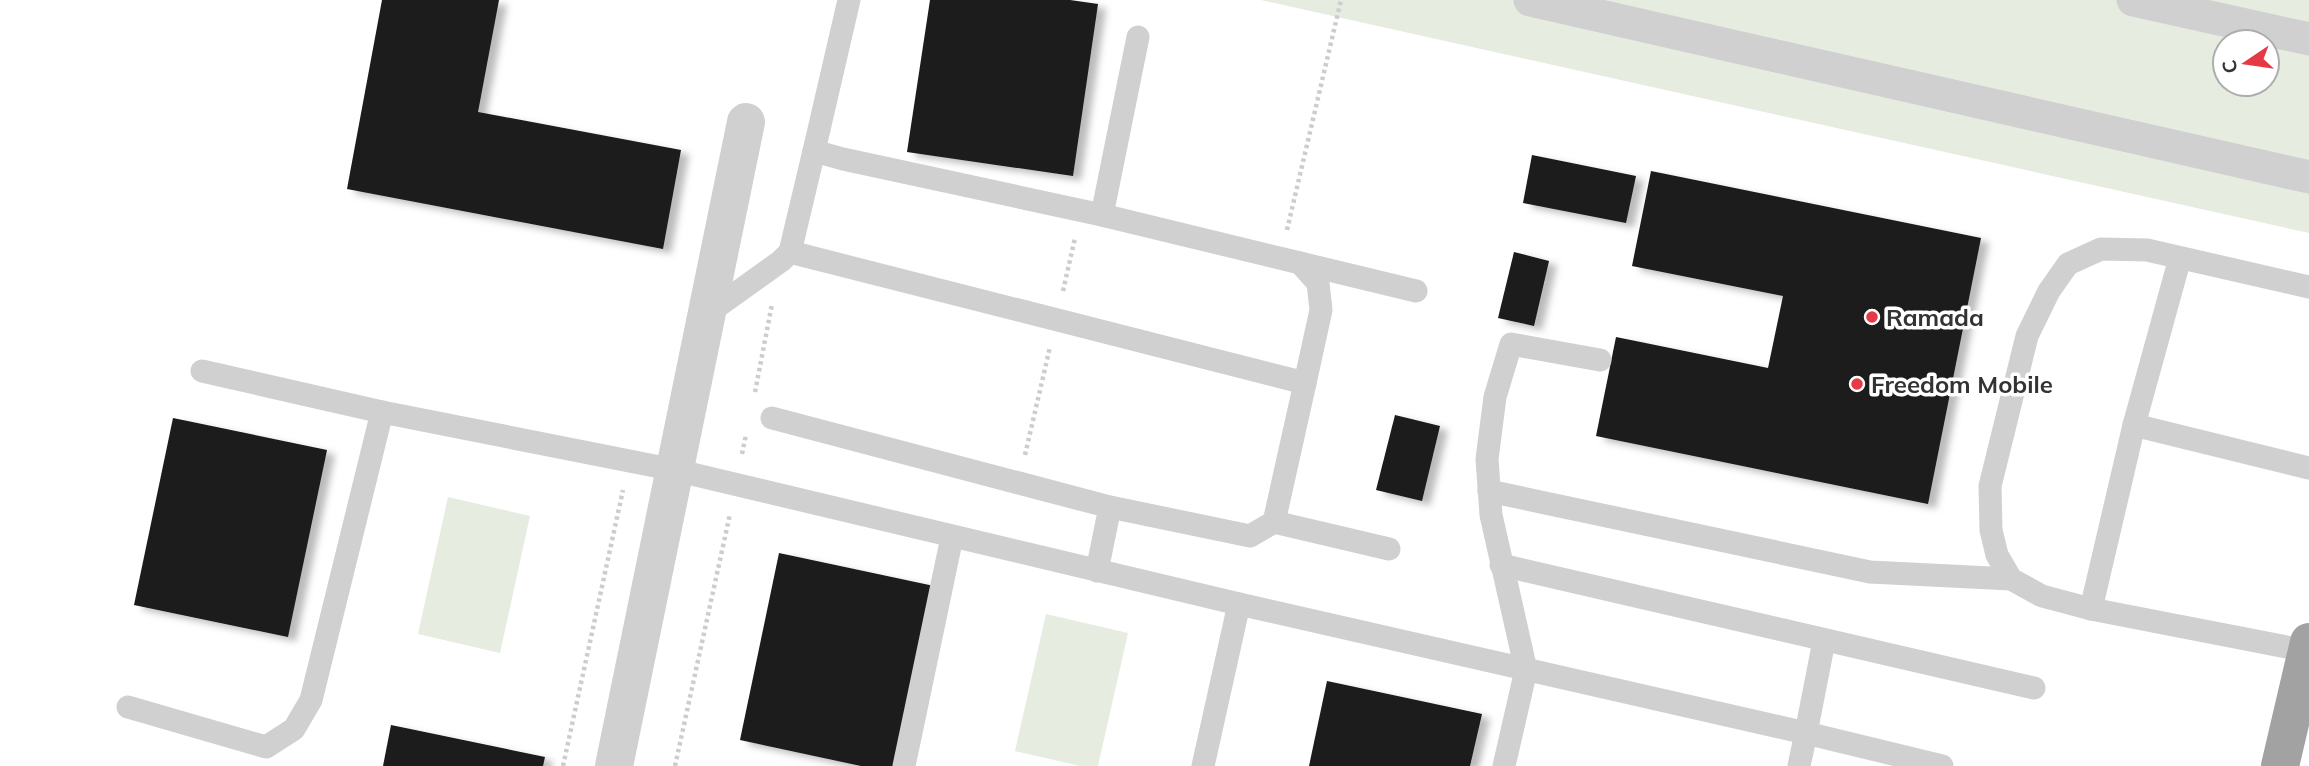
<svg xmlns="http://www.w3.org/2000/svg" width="2309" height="766" font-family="Mulish,sans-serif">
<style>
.green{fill:#e6ecdf;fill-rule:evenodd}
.building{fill:#1a1a1a;filter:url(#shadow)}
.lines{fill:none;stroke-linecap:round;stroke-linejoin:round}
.path{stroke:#cdcdcd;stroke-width:4.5;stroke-dasharray:3.5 3.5;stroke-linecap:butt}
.service{stroke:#d0d0d0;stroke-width:23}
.pedestrian{stroke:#d0d0d0;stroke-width:33}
.minor{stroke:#d0d0d0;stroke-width:38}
.trunk{stroke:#a2a2a2;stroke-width:38}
.poi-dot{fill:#e63946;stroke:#fff;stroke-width:2.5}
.labels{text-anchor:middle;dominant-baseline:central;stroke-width:7;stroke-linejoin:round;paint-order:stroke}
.poi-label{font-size:24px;font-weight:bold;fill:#333;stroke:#fff;text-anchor:start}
</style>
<defs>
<filter id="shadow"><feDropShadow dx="8" dy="4.5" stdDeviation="3.5" flood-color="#0004"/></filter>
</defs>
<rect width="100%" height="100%" fill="#fff"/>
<g class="green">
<path d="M 1261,0 L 2309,0 L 2309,233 ZM 2225,42 L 2267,42 L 2267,84 L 2225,84 Z"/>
<polygon points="448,497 530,516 500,653 418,634"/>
<polygon points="1046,614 1128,633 1098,766 1080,766 1015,751"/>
</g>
<g class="building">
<polygon points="382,0 499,0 478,112 681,150 663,249 347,189"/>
<polygon points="930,0 1070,0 1098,4 1073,176 907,152"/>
<polygon points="1532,155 1636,176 1626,223 1523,203"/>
<polygon points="1651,171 1981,238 1928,504 1596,436 1616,337 1768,368 1783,296 1632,266"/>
<polygon points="1514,252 1549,261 1534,326 1498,318"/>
<polygon points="1395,415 1440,426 1422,501 1376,490"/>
<polygon points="173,418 327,450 288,637 134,605"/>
<polygon points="779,553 934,586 896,766 861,766 740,740"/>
<polygon points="1327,681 1482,714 1470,766 1309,766"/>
<polygon points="391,725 545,757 543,766 383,766"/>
</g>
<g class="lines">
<g class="path">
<polyline points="1287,230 1341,0"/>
<polyline points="1063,291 1075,238"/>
<polyline points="755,392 772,304"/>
<polyline points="742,454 746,435"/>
<polyline points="1025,455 1050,347"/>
<polyline points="563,766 623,490"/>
<polyline points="675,766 730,514"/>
</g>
<g class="service">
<polyline points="814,151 849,0"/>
<polyline points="1102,215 1138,37"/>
<polyline points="790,252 814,151 843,159 1102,215 1300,263 1318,283 1321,310 1305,383"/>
<polyline points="1300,263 1416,291"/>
<polyline points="707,314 781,261 790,252 1305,383 1274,522 1250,536 1110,507"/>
<polyline points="202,371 382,412 675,470 1239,604 1806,733 1799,766"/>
<polyline points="772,418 1110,507 1097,571"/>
<polyline points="2134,425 2309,468"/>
<polyline points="1489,491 1870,572 2011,579"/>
<polyline points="1274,522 1389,549"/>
<polyline points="1501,565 2034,688"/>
<polyline points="2091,609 2134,425 2180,258"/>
<polyline points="1824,641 1806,733 1942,766"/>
<polyline points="2307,651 2091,609 2042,596 2011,579 1997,555 1991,530 1990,486 2027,336 2049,291 2068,264 2101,249 2147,250 2309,287"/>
<polyline points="128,707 266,747 294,729 311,700 382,412"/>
<polyline points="904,766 952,537"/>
<polyline points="1203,766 1239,604"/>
<polyline points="1504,766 1526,670 1491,515 1487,459 1495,397 1511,344 1600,360"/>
</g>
<g class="pedestrian">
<polyline points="1530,0 2309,177"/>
<polyline points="2133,0 2309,39"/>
</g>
<polyline class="minor" points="614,766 746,122"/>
<polyline class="trunk" points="2280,766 2309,642"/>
</g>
<g class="poi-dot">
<circle cx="1872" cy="317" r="7"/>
<circle cx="1857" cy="384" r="7"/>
</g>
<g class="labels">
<g class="poi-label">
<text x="1886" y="317">Ramada</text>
<text x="1871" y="384">Freedom Mobile</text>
</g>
</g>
<g transform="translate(2246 63) rotate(257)"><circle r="33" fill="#ffffff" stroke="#adadad" stroke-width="2"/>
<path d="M0-5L12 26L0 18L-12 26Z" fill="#e63946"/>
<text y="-10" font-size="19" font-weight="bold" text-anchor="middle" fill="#333333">С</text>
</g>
</svg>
